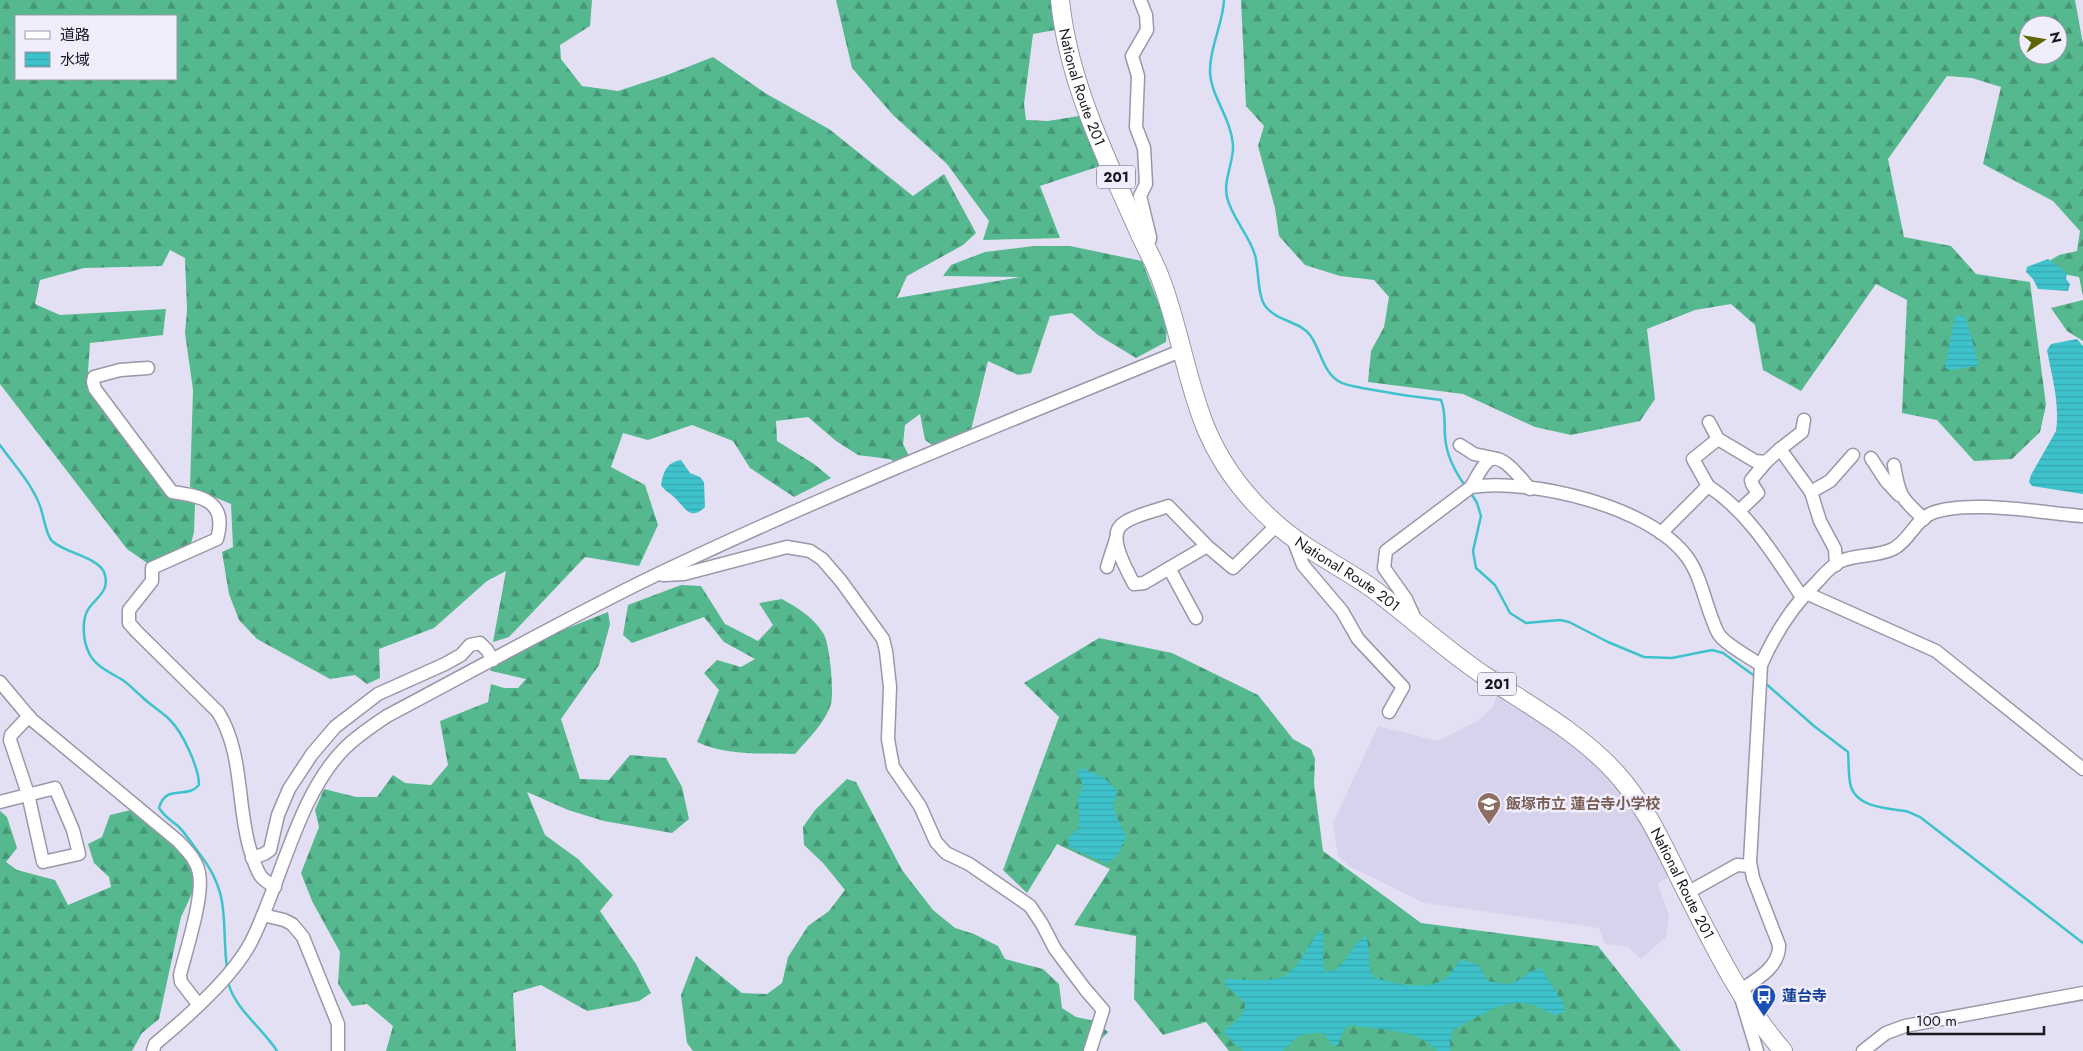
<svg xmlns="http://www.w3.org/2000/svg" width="2083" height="1051" font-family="Jost,'Noto Sans JP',sans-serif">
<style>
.built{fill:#d7d3ed}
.forest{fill:url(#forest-firs);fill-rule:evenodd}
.water{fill:url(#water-rules)}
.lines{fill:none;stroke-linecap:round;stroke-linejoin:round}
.stream{stroke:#3ec2cb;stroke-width:2.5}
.minor-casing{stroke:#9997a8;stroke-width:15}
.highway-casing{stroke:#9997a8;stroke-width:20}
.minor{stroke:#fff;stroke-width:12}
.highway{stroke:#fff;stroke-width:18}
.labels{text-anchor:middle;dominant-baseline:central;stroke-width:5;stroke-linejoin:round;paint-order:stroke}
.shield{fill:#f0eefd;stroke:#5a5962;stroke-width:1}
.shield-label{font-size:14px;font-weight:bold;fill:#1a1920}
.street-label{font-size:15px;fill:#1a1920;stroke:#f0eefd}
.education-label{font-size:15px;font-weight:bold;fill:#785e54;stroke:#f0eefd;text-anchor:start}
.transit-label{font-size:15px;font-weight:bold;fill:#164399;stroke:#f0eefd;text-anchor:start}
</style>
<defs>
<pattern id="forest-firs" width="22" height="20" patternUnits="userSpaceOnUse" patternTransform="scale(1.25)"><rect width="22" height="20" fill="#55b88f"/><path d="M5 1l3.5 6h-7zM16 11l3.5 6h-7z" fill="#469574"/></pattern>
<pattern id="water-rules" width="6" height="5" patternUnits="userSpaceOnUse" patternTransform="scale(1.25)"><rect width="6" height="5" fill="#3ec2cb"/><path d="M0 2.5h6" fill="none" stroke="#36a6ae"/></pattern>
</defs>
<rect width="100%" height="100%" fill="#e3e0f3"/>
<polygon class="built" points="1497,694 1536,718 1576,747 1612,778 1634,807 1671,875 1658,884 1669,915 1666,937 1641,959 1628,947 1605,944 1599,928 1424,903 1349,866 1338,856 1333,823 1378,726 1438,741 1479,720 1493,707"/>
<g class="forest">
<path d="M 0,0 L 592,0 L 590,26 L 560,45 L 561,59 L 582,86 L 618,91 L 667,75 L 713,57 L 765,93 L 829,129 L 913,196 L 944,174 L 976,233 L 963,245 L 907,276 L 897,298 L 1021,277 L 943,276 L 951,265 L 985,252 L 1033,246 L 1070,246 L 1142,261 L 1167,325 L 1166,342 L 1136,358 L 1098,335 L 1072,313 L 1050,316 L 1031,373 L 1018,375 L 988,361 L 971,430 L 941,451 L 925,440 L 920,414 L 905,425 L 903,444 L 911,460 L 901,464 L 889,459 L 858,455 L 836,441 L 808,417 L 776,421 L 777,441 L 814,464 L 831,478 L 794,497 L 750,468 L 733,441 L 692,425 L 648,440 L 623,433 L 611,467 L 645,485 L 658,525 L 639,566 L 585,557 L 509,637 L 493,642 L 506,571 L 487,581 L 434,628 L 379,649 L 380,678 L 367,684 L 355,675 L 330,679 L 257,639 L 239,620 L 229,594 L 222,552 L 233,547 L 231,504 L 190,487 L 193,390 L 185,333 L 187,310 L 185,258 L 170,250 L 162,266 L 84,268 L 40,280 L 35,304 L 60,315 L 166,309 L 163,335 L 90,343 L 87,386 L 111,411 L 171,495 L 195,504 L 194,532 L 188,555 L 153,567 L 127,549 L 0,384 ZM 16,16 L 176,16 L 176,79 L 16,79 Z"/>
<polygon points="836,0 1055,0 1055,30 1033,34 1024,104 1026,120 1048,121 1079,116 1100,166 1040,186 1060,238 983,240 989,221 947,164 893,115 852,68"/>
<path d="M 1241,0 L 2075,0 L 2083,44 L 2083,296 L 2079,277 L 2057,273 L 2046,263 L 2059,255 L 2077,251 L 2080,231 L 2053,201 L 1983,164 L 2001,87 L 1972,78 L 1947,76 L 1888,159 L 1904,237 L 1951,246 L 1976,274 L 2030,282 L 2046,405 L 2040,432 L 2012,459 L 1974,461 L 1937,420 L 1902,413 L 1907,300 L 1876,284 L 1801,391 L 1763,370 L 1755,325 L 1731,304 L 1695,310 L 1647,329 L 1655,399 L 1640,421 L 1571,435 L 1535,427 L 1463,394 L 1368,382 L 1371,351 L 1384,327 L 1389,297 L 1374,280 L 1340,276 L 1305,265 L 1279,236 L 1275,208 L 1258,146 L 1264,126 L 1246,106 ZM 2028,25 L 2058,25 L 2058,55 L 2028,55 Z"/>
<polygon points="2083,300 2083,341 2067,331 2051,308"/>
<path d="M 681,585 L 701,586 L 725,624 L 758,641 L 773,625 L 759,603 L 782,599 C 798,608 813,617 823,633 C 830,642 834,693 831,704 C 825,723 808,739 795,754 C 763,753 726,756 697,742 L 719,690 L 704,673 L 717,660 L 741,667 L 755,659 L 724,642 L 704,617 L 632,643 L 623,635 L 628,605 Z"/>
<polygon points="608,612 610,624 599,665 561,719 580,779 609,780 630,755 666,758 682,787 689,819 672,833 604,821 568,810 527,792 545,835 578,859 613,895 600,911 636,964 651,993 639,1001 587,1011 541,985 513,993 516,1051 386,1051 393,1026 367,1004 352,1006 338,984 340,952 312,901 301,873 319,827 315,810 324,789 356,797 377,797 393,775 405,783 431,785 448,765 440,721 488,702 491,684 504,688 518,688 526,679 491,671 487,660"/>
<polygon points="1099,638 1172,653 1258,695 1293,739 1311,749 1315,759 1314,783 1323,851 1421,923 1598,946 1681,1051 1229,1051 1206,1022 1163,1035 1134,999 1136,936 1074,925 1110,869 1057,844 1027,893 1003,870 1059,717 1024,683"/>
<polygon points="847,779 856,782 902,870 933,910 955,928 974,934 998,946 1005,959 1043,969 1059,984 1062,1008 1076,1017 1095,1021 1108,1032 1090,1051 693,1051 687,1043 681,995 696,956 742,993 767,994 782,983 788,957 808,926 829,911 845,890 823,863 804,845 803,827 815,810"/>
<polygon points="131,810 188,852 198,881 181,917 159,1019 142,1033 132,1051 0,1051 0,811 7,817 17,848 6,862 17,870 55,880 68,905 111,887 109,877 94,863 88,844 102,837 110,815"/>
</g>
<g class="water">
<polygon points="2048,259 2067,273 2066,279 2070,284 2068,291 2038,289 2033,279 2026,272 2027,267"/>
<polygon points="1961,315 1965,316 1977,358 1978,366 1949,370 1945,367 1955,317"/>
<path d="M 2077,339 L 2083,346 L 2083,494 L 2032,486 L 2029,482 L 2031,475 L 2056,431 C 2060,404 2052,377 2047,350 L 2051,344 Z"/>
<path d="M 681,460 L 690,473 L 700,477 L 704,482 L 705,507 C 691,521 686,509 676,499 C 671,493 665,492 661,485 C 664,471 666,463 681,460 Z"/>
<path d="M 1083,768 L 1104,778 L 1117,790 L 1113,808 L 1126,837 L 1117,856 L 1106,863 L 1069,847 L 1068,838 L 1079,828 C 1079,818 1080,808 1077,800 L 1083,785 L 1077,771 Z"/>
<path d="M 1323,931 L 1323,965 L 1326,972 C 1347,971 1349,944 1366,936 C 1371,950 1366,965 1374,978 C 1396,983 1426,993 1447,977 C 1453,972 1455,964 1462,960 L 1478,965 L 1488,981 C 1494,982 1503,984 1508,984 C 1521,982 1526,971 1541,968 L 1563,1003 L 1565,1012 L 1555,1015 C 1547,1012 1538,1006 1530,1004 C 1503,998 1476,1018 1453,1030 L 1450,1037 L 1450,1051 L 1437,1051 C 1424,1030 1374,1029 1351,1025 L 1344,1029 L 1338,1045 L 1333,1046 L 1324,1033 C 1299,1033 1300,1034 1283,1051 L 1243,1051 L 1223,1032 C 1232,1024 1246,1016 1245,1003 L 1225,984 L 1226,979 C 1241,979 1271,983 1284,976 C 1299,968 1308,946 1317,933 Z"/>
</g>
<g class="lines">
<g class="stream">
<path d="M 1224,0 C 1223,24 1210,46 1210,70 C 1210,96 1231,117 1233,145 C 1234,162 1223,180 1227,197 C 1231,216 1249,235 1255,255 C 1259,269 1257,296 1266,307 C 1277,321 1299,321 1310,335 C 1321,350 1323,373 1340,382 C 1347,386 1355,386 1362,388 C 1388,393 1414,397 1441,400 C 1446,412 1444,423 1445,436 C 1446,455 1455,472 1466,487"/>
<path d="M 0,445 C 14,465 34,486 41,509 C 44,518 46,535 52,541 C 65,553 97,557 104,572 C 111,590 97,597 89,608 C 81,619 83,641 89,653 C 95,666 109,672 121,679 C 128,683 134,690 141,696 C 150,705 161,711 170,720 C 183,733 199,768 199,785 C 186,800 166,783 159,808 C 164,816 170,820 178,826 C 186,834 192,844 199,853 C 232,895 221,921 227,969"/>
<polyline points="1471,493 1477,503 1481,516 1473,551 1476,568 1495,585 1510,613 1526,623 1560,620 1569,622 1608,642 1644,657 1672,658 1712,650 1723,653 1756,677"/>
<path d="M 1765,683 L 1814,726 L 1848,752 C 1849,763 1848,777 1851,787 C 1858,808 1888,808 1905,811 C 1910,812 1915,815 1920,817 L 2083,943"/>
<path d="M 228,982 C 235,1010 263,1028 277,1051"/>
</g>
<g class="minor-casing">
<g id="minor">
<polyline points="1140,0 1146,15 1147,30 1132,56 1138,76 1136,127 1144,148 1146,184 1140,196 1150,237 1150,239 1144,242"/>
<path d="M 148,368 L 120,370 L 94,377 L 93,382 L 95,389 L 172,492 C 202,496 228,501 217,539 L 152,568 L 152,581 L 129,610 L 129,623 L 137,632 L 218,712 C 243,752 237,802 249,846 C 252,856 255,867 260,875 C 263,880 270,884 275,887"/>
<polyline points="1709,422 1718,439 1755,461 1766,462 1780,449 1811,492 1820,521 1835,549 1836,565"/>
<polyline points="1460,445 1474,454 1493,458"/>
<polyline points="1780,449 1802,432 1804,420"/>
<polyline points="1871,458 1886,481 1899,495"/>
<path d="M 1894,465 C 1899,496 1901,498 1924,519"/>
<polyline points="1708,486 1693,459 1718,439"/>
<path d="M 1471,487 C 1476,479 1481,467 1488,461 C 1501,450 1522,480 1530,489"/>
<polyline points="1811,492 1830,481 1853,455"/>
<polyline points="1739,511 1758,493 1752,484 1751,480 1766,462"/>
<path d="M 1661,533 L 1708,486 C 1749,512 1775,557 1802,597"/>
<polyline points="1292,536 1303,565 1342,611 1358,639 1403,687 1389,712"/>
<path d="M 1207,546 L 1144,583 L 1134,584 C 1127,570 1105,534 1124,523 C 1134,515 1156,511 1168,506 L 1207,546 L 1233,568 L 1277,525"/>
<polyline points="1107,567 1116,539"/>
<polyline points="1169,568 1196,618"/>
<polyline points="663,575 684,574 787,547 810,551 822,559 841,581 883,639 886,651 890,687 888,739 893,767 920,806 936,842 946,853 969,864 1030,906 1042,924 1055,949 1085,989 1103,1010 1090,1051"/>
<polyline points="1806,593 1936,651 2083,769"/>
<path d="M 1416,621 L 1406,599 L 1384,568 L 1386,551 L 1471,487 C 1530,478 1650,506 1687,557 C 1699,573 1704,597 1711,616 C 1714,623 1716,632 1721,637 C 1730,647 1749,657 1761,665"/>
<path d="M 0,682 L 31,719 L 178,841 C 187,851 197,860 199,873 C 204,897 186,950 180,975 L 181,982 L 198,1004"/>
<polyline points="0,802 55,788 73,830 79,854 43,862 28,794 10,740 11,735 29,716"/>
<polyline points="252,858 264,854 270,850 278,815 289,789 312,754 335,727 378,694 445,664 461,655 470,645 480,643 487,650 493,660"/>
<polyline points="1687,893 1737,865 1750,866"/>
<polyline points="263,915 284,920 292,924 303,937 338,1024 338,1051"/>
<path d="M 153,1051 L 155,1044 C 186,1018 232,978 251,942 C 281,883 298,794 345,748 C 357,736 372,726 387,716 C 476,669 565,619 656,575 C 828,493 1006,422 1183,350"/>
<path d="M 1757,1051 L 1739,991 C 1756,980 1780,967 1779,945 L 1753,878 L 1750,862 L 1761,665 C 1775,633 1792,606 1818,581 C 1824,574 1832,565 1841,561 C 1857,554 1877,557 1893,549 C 1909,541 1915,520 1932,513 C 1968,499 2043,513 2083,516"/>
<polyline points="1863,1051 1886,1033 1905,1026 2083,993"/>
</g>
</g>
<g class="highway-casing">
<g id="highway">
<path id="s1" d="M 1060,0 C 1068,81 1106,158 1139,232 C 1146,248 1155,263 1161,280 C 1179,327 1186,379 1205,426 C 1220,463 1245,496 1274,522 C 1303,549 1341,566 1373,589 C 1412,618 1448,652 1488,678 C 1532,707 1581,734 1616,773 C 1645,805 1662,843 1681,881 C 1711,940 1739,1000 1783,1051"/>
</g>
</g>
<use href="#minor" class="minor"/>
<use href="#highway" class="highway"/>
</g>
<defs>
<g id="school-pin" transform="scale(1.25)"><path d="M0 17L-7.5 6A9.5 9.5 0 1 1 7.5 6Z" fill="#8d6e63" stroke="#f0eefd"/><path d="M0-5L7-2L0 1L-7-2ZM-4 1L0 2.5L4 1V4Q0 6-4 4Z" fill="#fff"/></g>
<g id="bus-pin" transform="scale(1.25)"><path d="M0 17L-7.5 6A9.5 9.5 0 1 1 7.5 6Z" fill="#1a4fb4" stroke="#f0eefd"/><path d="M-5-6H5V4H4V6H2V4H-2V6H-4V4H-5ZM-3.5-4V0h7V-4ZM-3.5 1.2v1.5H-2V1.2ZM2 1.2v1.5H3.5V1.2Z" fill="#fff"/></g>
</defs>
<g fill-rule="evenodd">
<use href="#school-pin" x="1489" y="804"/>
<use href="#bus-pin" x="1764" y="996"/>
</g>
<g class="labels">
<g class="shield">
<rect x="1097" y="165.5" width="38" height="23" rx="4"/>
<rect x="1478" y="672.5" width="38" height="23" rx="4"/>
</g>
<g class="shield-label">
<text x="1116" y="177">201</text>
<text x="1497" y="684">201</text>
</g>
<g class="street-label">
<text stroke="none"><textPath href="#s1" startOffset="90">National Route 201</textPath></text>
<text stroke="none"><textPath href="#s1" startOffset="661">National Route 201</textPath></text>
<text stroke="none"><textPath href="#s1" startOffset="1125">National Route 201</textPath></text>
</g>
<g class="education-label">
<text x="1506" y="804">飯塚市立 蓮台寺小学校</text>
</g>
<g class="transit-label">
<text x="1782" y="996">蓮台寺</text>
</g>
</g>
<rect x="15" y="15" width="162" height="65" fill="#f0eefd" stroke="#9a99a5"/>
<rect x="25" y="31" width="25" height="8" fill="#ffffff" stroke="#9a99a5"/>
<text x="60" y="40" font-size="15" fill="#1a1920">道路</text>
<rect x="25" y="52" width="25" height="15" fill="url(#water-rules)" stroke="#9a99a5"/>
<text x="60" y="65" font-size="15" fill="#1a1920">水域</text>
<g transform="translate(2043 40) rotate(78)"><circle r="24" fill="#f0eefd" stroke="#9a99a5"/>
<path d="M0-4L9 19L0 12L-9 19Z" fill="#5e6502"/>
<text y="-8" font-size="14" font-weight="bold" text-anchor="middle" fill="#1a1920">N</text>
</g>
<path d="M1908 1026v8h136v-8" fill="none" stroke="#1a1920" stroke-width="2.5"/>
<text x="1916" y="1026" font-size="15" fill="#1a1920" stroke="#f0eefd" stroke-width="4" paint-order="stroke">100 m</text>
</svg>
